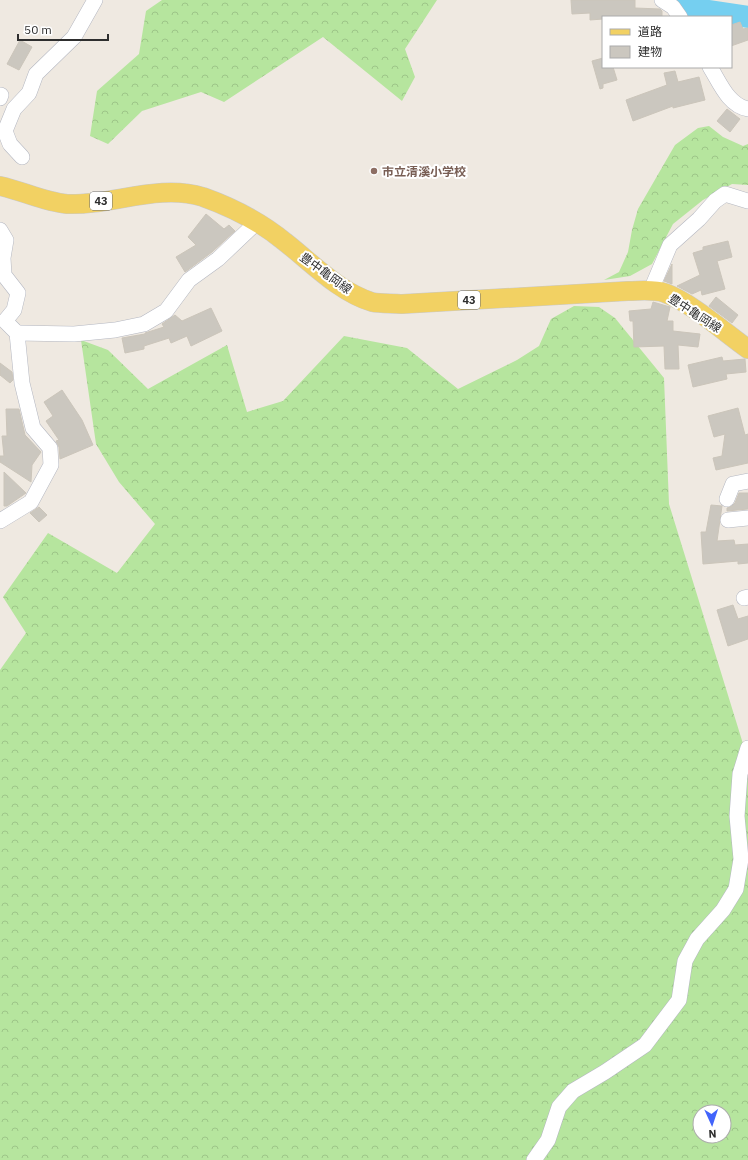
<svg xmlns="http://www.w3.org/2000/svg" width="748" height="1160" font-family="'IBM Plex Sans','Noto Sans JP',sans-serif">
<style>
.forest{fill:url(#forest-crowns);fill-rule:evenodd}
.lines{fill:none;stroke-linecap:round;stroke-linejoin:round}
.river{stroke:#75cff0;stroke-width:22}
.building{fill:#cbc7bf;stroke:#cbc5ba}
.minor-casing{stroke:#b4b7c1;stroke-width:16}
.major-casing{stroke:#c9c9c9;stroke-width:20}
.minor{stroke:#fff;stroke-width:15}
.major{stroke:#f2d163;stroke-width:19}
.education-dot{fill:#8d6e63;stroke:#fff;stroke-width:1.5}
.labels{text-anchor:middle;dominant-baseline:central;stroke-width:4;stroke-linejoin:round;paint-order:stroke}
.shield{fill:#fff;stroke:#6d6d6d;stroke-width:1}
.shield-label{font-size:11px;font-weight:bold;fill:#2e2e2e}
.education-label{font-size:12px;font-weight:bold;fill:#785e54;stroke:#fff;text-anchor:start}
.street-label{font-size:12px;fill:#2e2e2e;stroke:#fff}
</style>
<defs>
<pattern id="forest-crowns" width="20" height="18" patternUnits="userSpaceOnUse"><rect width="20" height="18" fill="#b6e59e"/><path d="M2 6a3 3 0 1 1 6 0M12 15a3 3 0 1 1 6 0" fill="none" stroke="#9dc588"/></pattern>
</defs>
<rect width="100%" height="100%" fill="#efe9e1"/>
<g class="forest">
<polygon points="162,0 437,0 405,49 415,77 402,101 323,37 224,102 201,92 142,111 108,144 90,136 97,91 139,54 146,11"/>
<polygon points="709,126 723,137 743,146 748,144 748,185 732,184 703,200 673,224 652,264 630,276 604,280 619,272 628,252 632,230 638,209 675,145 698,128"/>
<path d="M 574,306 L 599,307 L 615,318 L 664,378 L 669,504 L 744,747 L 748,746 L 748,1160 L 0,1160 L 0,670 L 26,633 L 3,597 L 48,533 L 117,573 L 155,524 L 119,482 L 96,444 L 81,340 L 108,350 L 148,389 L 227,345 L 247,412 L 283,401 L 344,336 L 407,348 L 458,389 L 517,360 L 539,346 L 551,319 ZM 700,1112 L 724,1112 L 724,1136 L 700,1136 Z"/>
</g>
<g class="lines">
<polyline class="river" points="675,0 689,8 748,17"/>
</g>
<g class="building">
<polygon points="571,0 635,0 635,8 660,9 662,11 662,17 603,17 603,19 590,20 590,13 572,14"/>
<polygon points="740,22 743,29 748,28 748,40 731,46 731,25"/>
<polygon points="20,40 32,47 19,70 7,64"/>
<polygon points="603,58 603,67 613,67 617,80 603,84 603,88 600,89 592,61"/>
<polygon points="675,71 678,82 699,77 705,100 673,108 673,106 633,121 626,100 667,85 664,73"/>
<polygon points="727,109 740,119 730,132 717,121"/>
<polygon points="206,214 224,229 229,225 235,231 212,252 185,272 176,257 196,245 188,237"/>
<polygon points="728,241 732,257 717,261 725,289 702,295 701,290 692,294 677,286 700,275 693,253 703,250 703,247"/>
<polygon points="672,264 672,284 664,281"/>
<polygon points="716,297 738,315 732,323 709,306"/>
<polygon points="653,302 670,307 667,321 673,321 673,331 700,334 698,347 678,345 679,369 665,369 664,346 634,347 633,321 630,321 629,311 651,309"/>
<polygon points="211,308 222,331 191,346 187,336 171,343 169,338 144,346 144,349 125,353 122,338 145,334 145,333 164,327 162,324 175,315 182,321"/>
<polygon points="722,357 723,361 745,359 746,372 726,374 727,379 693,387 688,365"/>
<polygon points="0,363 12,372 13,380 10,383 0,375"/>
<polygon points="62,390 82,420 93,445 60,459 59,447 56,441 59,440 46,421 53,416 44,402"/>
<polygon points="738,408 745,435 748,434 748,463 716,470 713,458 722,456 725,434 714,437 708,416"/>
<polygon points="6,409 19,409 25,435 41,452 32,465 31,482 0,462 0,456 4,456 2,436 7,436"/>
<polygon points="4,472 26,493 7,506 4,506"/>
<polygon points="739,493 748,493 748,509 727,511 727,508 732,506 735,503"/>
<polygon points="711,505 722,506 717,541 734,540 735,545 748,544 748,563 738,564 738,561 703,564 701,532 706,532"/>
<polygon points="39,507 47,515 39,522 30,513"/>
<polygon points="733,605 738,619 748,616 748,639 728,646 717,610"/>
</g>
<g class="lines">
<g class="minor-casing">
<g id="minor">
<polyline points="662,0 673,7 680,17"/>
<path d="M 710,67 C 720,83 728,105 748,109"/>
<polyline points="0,98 1,95"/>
<polyline points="22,157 10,144 5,131 14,109 29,93 36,74 74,37 95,0"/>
<polyline points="0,230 6,240 3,258 4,275 18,293 14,310 5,321 17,333 22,383 33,428 50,448 51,465 31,502 0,521"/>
<polyline points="651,290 670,245 699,219 715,201 725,194 748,201"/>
<polyline points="17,333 74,334 115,330 144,324 166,311 189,280 218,259 256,223"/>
<polyline points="727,499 733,484 748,481"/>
<polyline points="728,520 748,518"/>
<polyline points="744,598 748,597"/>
<polyline points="534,1160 548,1140 559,1107 573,1091 605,1072 645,1045 679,1000 685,961 697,939 723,910 736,889 741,859 737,816 740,774 748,748"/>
</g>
</g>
<g class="major-casing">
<path id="major" d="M 0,186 C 23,191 44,202 67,204 C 112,206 158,183 203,197 C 231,207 262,223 285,242 C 312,263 339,292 372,302 C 381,304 393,303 402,304 L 628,291 C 640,291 653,289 665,293 C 692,303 724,332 748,349"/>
</g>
<use href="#minor" class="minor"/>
<use href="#major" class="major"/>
</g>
<circle class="education-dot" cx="374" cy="171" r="4"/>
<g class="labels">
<g class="shield">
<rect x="90" y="192" width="22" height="18" rx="3"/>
<rect x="458" y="291" width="22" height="18" rx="3"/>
</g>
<g class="shield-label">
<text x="101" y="201">43</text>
<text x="469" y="300">43</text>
</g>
<g class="education-label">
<text x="382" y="171">市立清溪小学校</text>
</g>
<g class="street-label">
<text transform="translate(326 273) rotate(36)">豊中亀岡線</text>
<text transform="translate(695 313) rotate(33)">豊中亀岡線</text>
</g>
</g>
<rect x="602" y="16" width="130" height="52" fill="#ffffff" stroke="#ababab"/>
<rect x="610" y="29" width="20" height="6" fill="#f2d163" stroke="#ababab"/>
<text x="638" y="36" font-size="12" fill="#2e2e2e">道路</text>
<rect x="610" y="46" width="20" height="12" fill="#cbc7bf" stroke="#ababab"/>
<text x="638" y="56" font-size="12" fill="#2e2e2e">建物</text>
<g transform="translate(712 1124) rotate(177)"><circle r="19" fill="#ffffff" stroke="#ababab"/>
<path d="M0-3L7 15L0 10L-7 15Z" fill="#4264fb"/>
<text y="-6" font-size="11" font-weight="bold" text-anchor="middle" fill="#2e2e2e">N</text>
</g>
<path d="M18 34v6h90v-6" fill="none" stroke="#2e2e2e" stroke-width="2"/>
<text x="24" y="34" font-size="12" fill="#2e2e2e" stroke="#ffffff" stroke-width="3" paint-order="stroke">50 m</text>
</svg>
